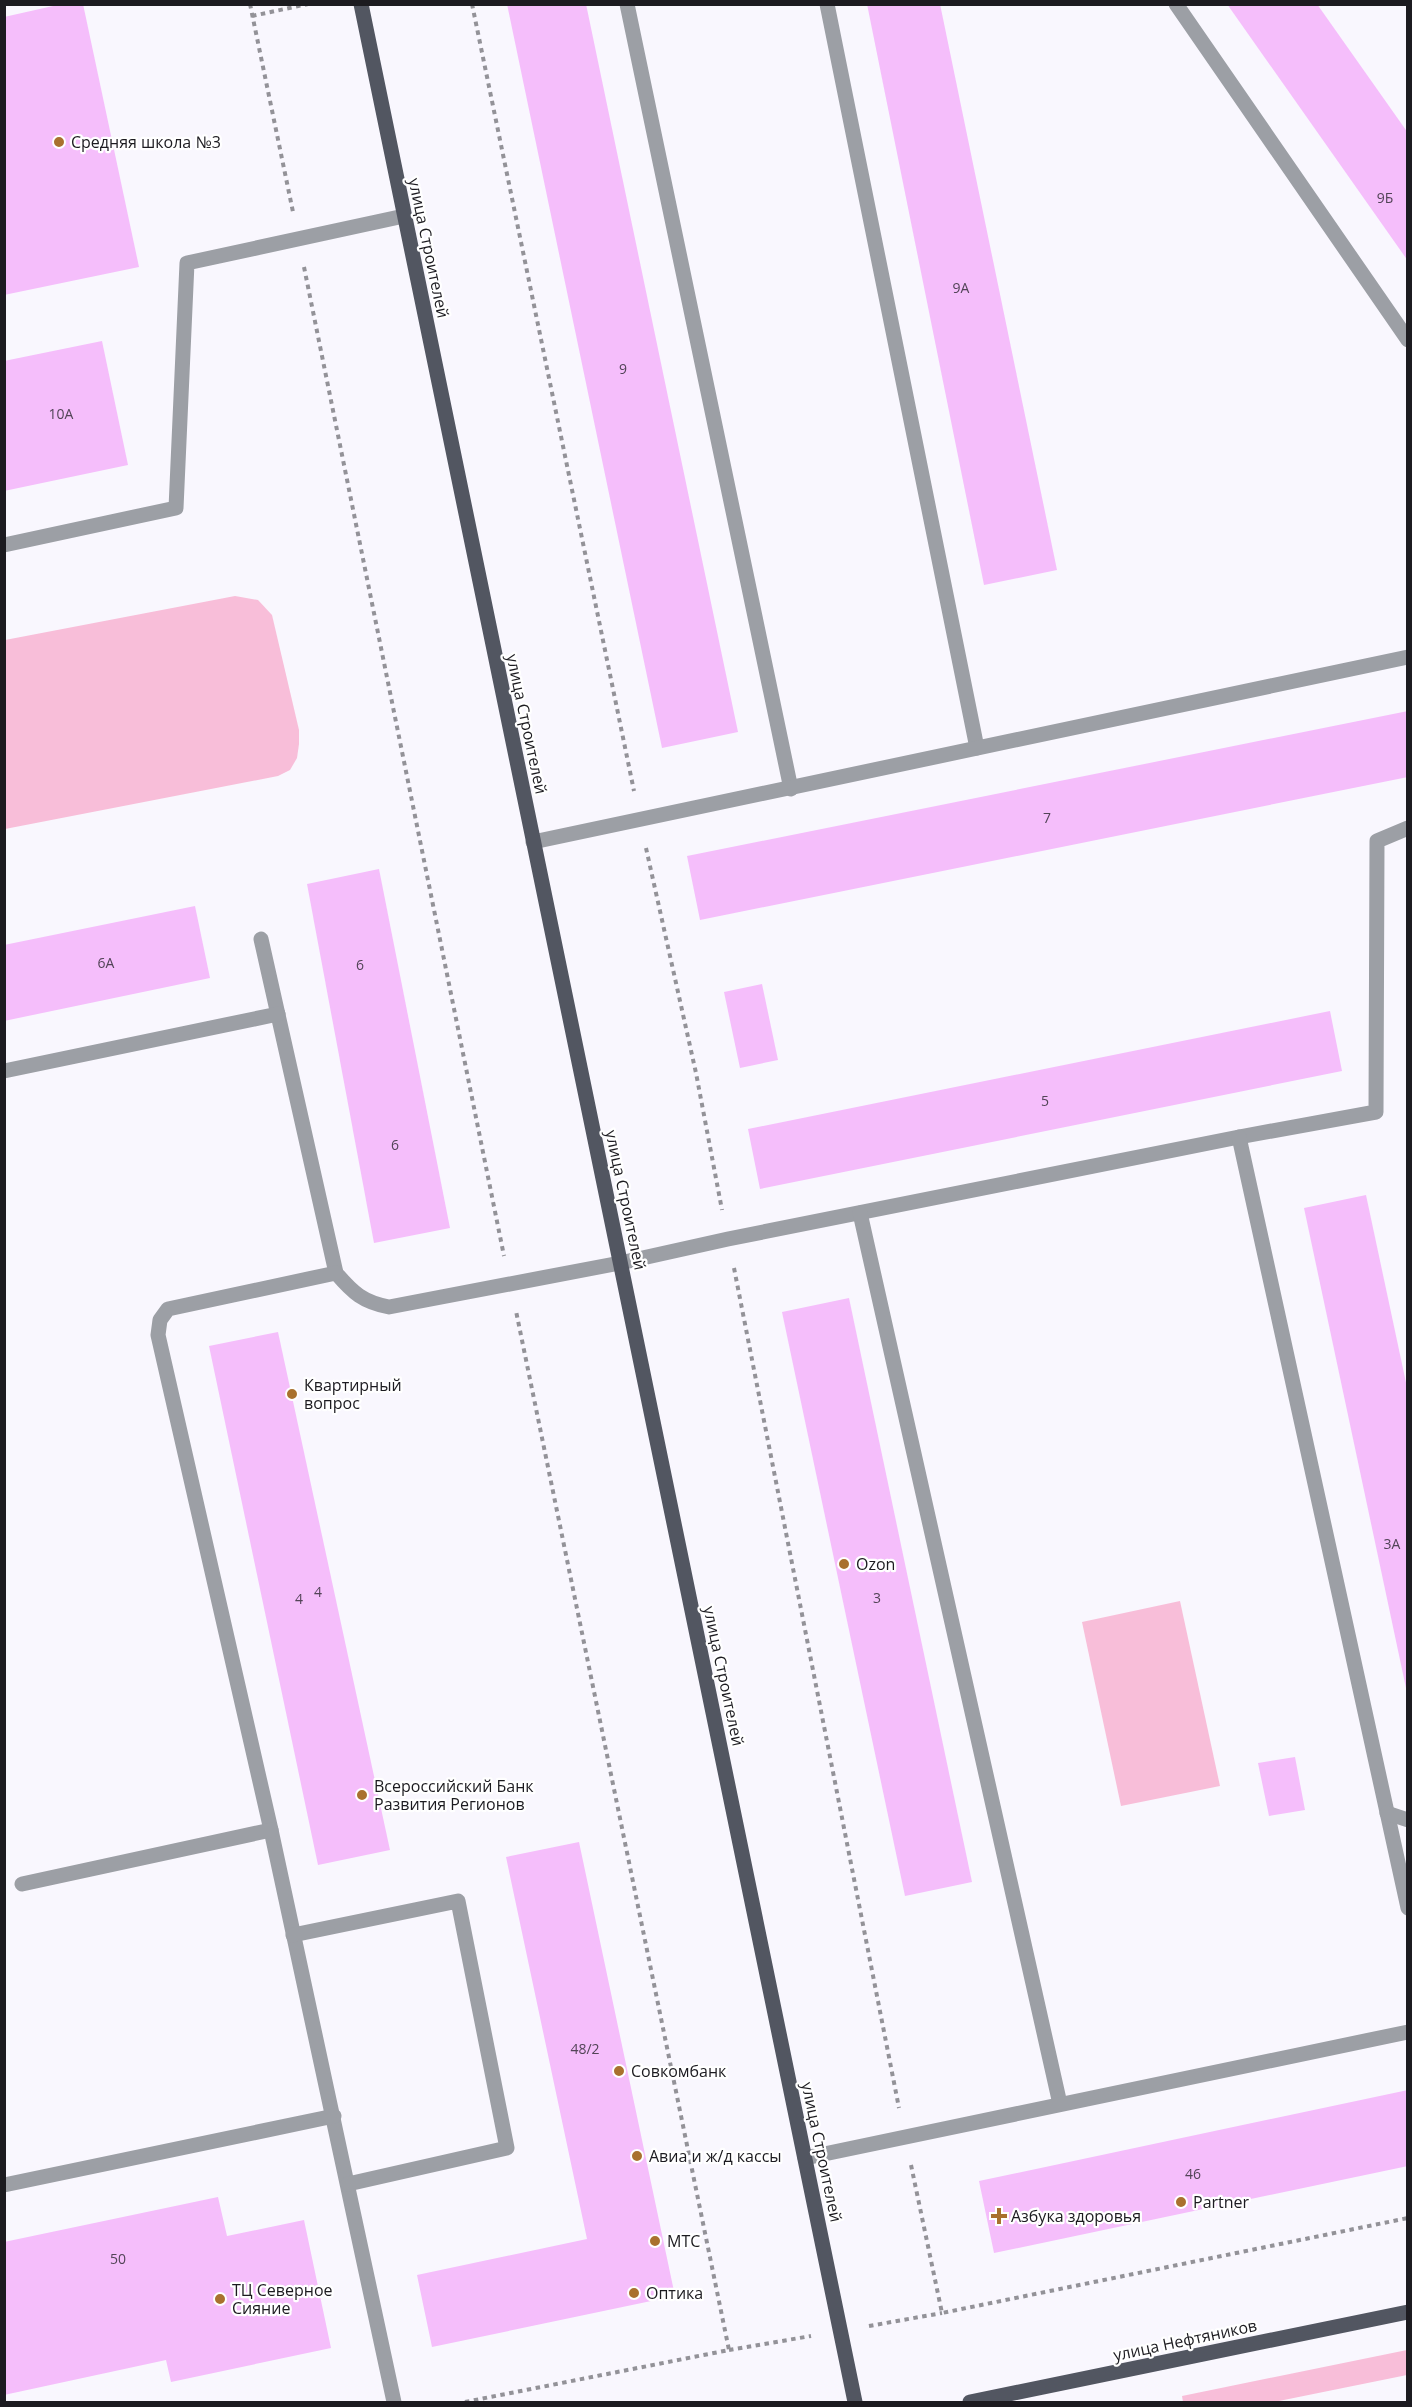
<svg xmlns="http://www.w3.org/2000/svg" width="1412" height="2407" font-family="'Open Sans',sans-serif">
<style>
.green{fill:#f8bed9}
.building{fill:#f5befb}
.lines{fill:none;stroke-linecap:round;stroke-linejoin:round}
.path{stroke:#939298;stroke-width:4;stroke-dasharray:4.5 4.5;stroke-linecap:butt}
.minor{stroke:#9c9fa5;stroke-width:15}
.major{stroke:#525661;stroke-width:15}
.poi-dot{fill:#a9712e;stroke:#fff;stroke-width:2}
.labels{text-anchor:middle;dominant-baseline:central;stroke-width:4.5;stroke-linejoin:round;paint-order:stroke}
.number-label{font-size:14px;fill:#524457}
.poi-label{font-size:16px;fill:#1c1b20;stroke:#fff;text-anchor:start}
.street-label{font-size:16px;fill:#1c1b20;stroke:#fff}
</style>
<rect width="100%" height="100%" fill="#f9f7fe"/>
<g class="green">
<polygon points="235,596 258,600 272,615 299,730 299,744 297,758 290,770 278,776 5,829 5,640"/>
<polygon points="1180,1601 1220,1786 1121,1806 1082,1622"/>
<polygon points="1407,2350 1407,2375 1274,2402 1183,2402 1182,2396"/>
</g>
<g class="building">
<polygon points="62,4 83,4 139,267 4,295 4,17"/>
<polygon points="507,4 586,4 738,732 662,748"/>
<polygon points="867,4 940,4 1057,570 984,585"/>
<polygon points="1227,4 1317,4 1408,133 1408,261"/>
<polygon points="102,341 128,465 4,491 4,361"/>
<polygon points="1408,711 1408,777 700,920 687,856"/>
<polygon points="379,869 450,1228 374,1243 307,884"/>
<polygon points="195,906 210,978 4,1021 4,945"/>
<polygon points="762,984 778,1060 740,1068 724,992"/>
<polygon points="1330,1011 1342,1071 760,1189 748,1129"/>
<polygon points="1366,1195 1408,1392 1406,1688 1304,1208"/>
<polygon points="849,1298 972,1882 905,1896 782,1312"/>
<polygon points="278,1332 390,1850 318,1865 209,1346"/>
<polygon points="1295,1757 1305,1810 1269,1816 1258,1763"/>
<polygon points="579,1842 675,2296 432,2347 417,2275 587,2239 506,1857"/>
<polygon points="1408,2090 1408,2166 994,2253 979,2181"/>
<polygon points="218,2197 227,2236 304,2220 331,2348 171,2382 166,2360 4,2395 4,2242"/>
</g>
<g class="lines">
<g class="path">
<polyline points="250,4 293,212"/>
<polyline points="472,4 634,791"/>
<polyline points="252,16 308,4"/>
<polyline points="304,267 504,1256"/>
<polyline points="646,848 696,1073 722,1210"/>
<polyline points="734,1268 899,2108"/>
<polyline points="911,2165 942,2313 1408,2218"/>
<polyline points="869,2326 942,2313"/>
<polyline points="729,2350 811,2336"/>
<polyline points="465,2402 729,2350 516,1311"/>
</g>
<g class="minor">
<polyline points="627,4 791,789"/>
<polyline points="827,4 977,748"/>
<polyline points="1176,4 1408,340"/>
<polyline points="4,545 176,508 187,263 404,216"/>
<polyline points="533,842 1408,657"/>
<path d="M 261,939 L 336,1273 C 353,1293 363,1302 389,1307 L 620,1263 L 728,1239 L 1239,1137 L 1376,1112 L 1377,841 L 1408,828"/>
<polyline points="4,1071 278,1014"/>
<polyline points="1239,1137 1408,1908"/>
<polyline points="860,1213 1060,2104"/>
<polyline points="336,1273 168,1309 160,1320 158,1335 271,1830 394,2402"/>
<polyline points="1387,1813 1408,1820"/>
<polyline points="22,1884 271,1830"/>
<polyline points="293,1935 458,1901 507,2148 348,2184"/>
<polyline points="805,2158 1408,2032"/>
<polyline points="4,2185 334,2116"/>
</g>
<g class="major">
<polyline points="361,4 855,2402"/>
<polyline points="970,2402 1408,2312"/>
</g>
</g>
<g class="poi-dot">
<circle cx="59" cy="142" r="6"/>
<circle cx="292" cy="1394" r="6"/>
<circle cx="844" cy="1564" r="6"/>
<circle cx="362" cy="1795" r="6"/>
<circle cx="619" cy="2071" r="6"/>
<circle cx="637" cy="2156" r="6"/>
<circle cx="1181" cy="2202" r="6"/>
<path d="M996 2207h6v6h6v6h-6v6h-6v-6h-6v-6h6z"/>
<circle cx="655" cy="2241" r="6"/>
<circle cx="634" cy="2293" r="6"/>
<circle cx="220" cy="2299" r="6"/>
</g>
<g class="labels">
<g class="number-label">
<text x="1385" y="197">9Б</text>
<text x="961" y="287">9А</text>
<text x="623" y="368">9</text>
<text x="61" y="413">10А</text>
<text x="1047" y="817">7</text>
<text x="106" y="962">6А</text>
<text x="360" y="964">6</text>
<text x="1045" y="1100">5</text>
<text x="395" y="1144">6</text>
<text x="1392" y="1543">3А</text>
<text x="318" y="1591">4</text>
<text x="877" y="1597">3</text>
<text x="299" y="1598">4</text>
<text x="585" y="2048">48/2</text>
<text x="1193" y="2173">46</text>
<text x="118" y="2258">50</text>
</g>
<g class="poi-label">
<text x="71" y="142">Средняя школа №3</text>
<text x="304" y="1385">Квартирный<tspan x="304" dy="18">вопрос</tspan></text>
<text x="856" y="1564">Ozon</text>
<text x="374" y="1786">Всероссийский Банк<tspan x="374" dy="18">Развития Регионов</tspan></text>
<text x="631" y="2071">Совкомбанк</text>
<text x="649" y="2156">Авиа и ж/д кассы</text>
<text x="1193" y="2202">Partner</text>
<text x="1011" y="2216">Азбука здоровья</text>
<text x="667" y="2241">МТС</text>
<text x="232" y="2290">ТЦ Северное<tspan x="232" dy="18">Сияние</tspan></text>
<text x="646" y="2293">Оптика</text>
</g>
<g class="street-label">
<text transform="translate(429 248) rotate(78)">улица Строителей</text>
<text transform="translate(527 724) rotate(78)">улица Строителей</text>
<text transform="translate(626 1200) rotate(78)">улица Строителей</text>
<text transform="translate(724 1676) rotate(78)">улица Строителей</text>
<text transform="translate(822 2152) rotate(78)">улица Строителей</text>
<text transform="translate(1185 2340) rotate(-12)">улица Нефтяников</text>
</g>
</g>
<rect width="1412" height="2407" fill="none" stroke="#1c1b20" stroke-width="12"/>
</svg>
